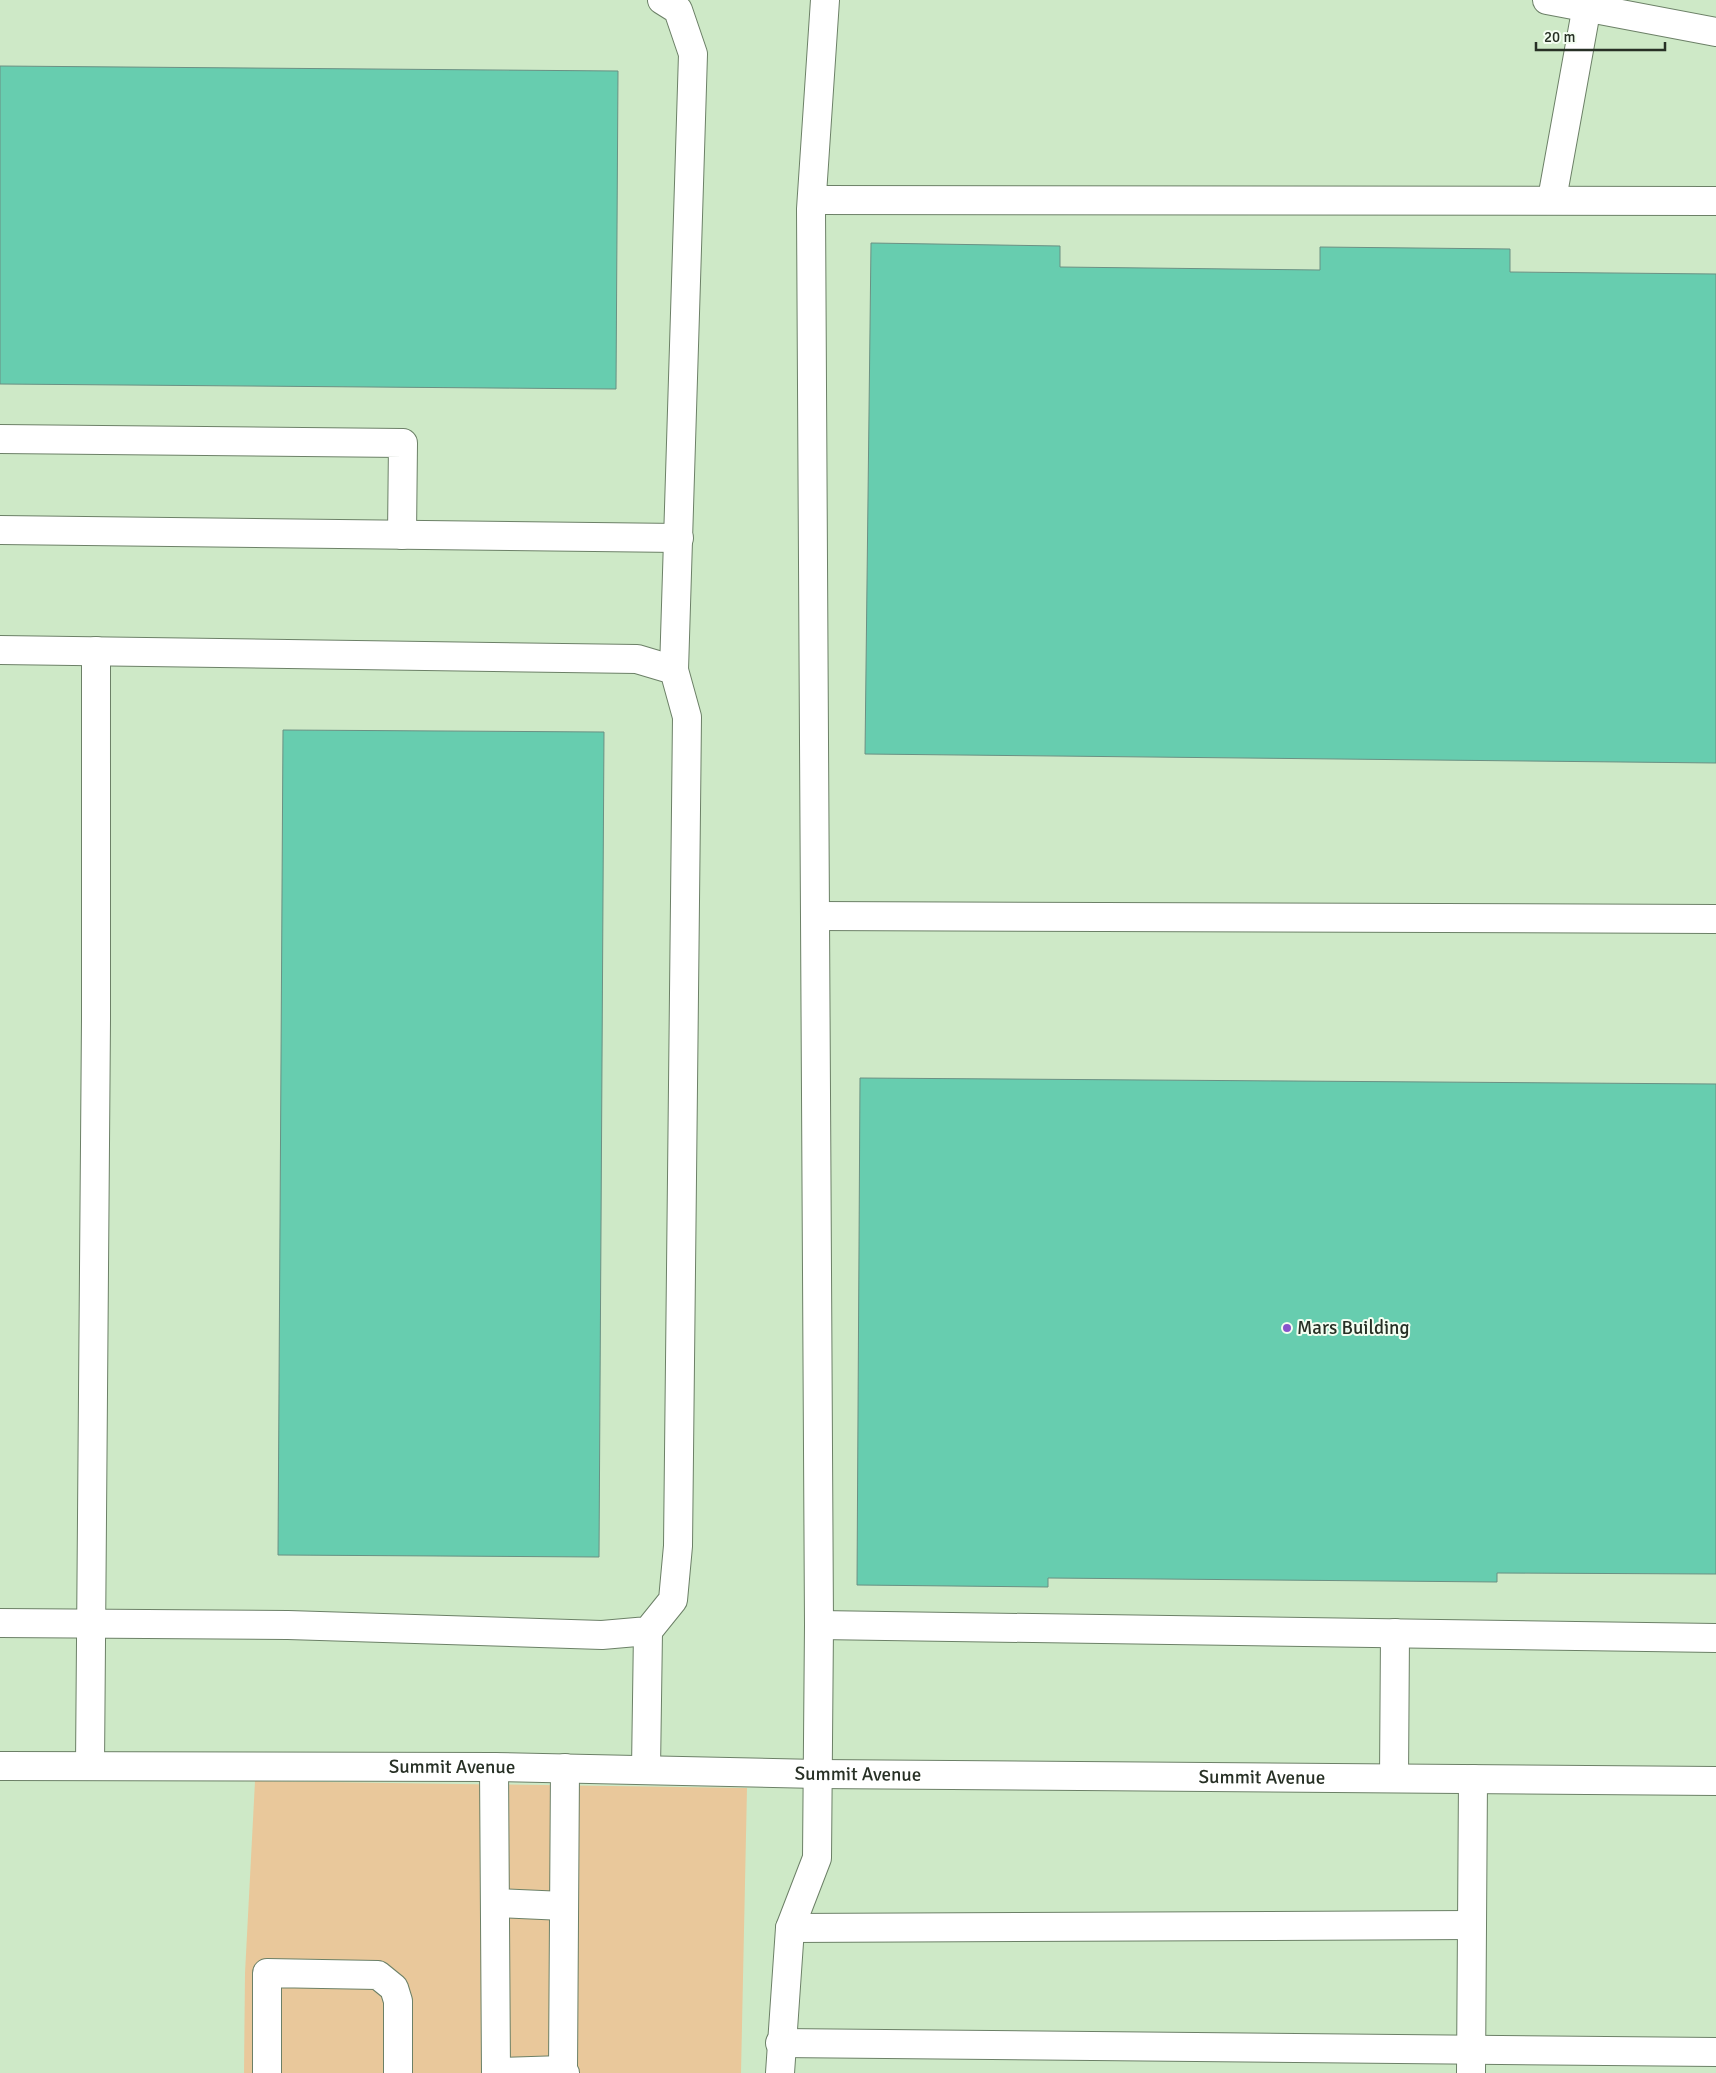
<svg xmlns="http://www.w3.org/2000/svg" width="1716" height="2073" font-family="Signika,sans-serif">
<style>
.built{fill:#cee9c7}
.green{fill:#e9c89b}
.building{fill:#67cdaf;stroke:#6b9083}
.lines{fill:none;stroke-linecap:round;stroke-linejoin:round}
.minor-casing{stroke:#6c8067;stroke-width:30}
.minor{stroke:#fff;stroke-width:28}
.poi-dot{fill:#8854cc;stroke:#f4fef2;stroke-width:2}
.labels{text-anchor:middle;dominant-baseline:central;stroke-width:4;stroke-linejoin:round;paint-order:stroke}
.poi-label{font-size:19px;fill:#273025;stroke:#f4fef2;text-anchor:start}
.street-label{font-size:19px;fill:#273025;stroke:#f4fef2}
</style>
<rect width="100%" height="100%" fill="#def5d8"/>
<rect class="built" x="0" y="0" width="1716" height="2073"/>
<polygon class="green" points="255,1781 747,1788 741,2073 244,2073 245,1973"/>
<g class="building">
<polygon points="0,66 618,71 616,389 0,384"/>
<polygon points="871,243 1060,246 1060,267 1320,270 1320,247 1510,249 1510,272 1716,274 1716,763 865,754"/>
<polygon points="283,730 604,732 599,1557 278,1555"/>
<polygon points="860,1078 1716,1084 1716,1574 1497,1573 1497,1582 1048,1578 1048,1587 857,1585"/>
</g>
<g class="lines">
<g class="minor-casing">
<g id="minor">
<polyline points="662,0 678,10 693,54 674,670"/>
<polyline points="1547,0 1716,32"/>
<polyline points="1552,199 1588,0"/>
<polyline points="812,200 1716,201"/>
<polyline points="0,439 403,443 402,535"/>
<polyline points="0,530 679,538"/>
<polyline points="0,650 637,659 674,670 687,717 678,1546 673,1600 648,1631 602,1635 288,1625 0,1623"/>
<polyline points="815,916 1716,919"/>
<polyline points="819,1625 1716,1638"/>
<path id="s1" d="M 0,1766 L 494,1767 L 818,1774 L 1716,1781"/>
<polyline points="90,1766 96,1020 96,651"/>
<polyline points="494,1767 496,2073"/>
<polyline points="565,1768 563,2070 565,2073"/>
<polyline points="646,1769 648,1631"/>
<polyline points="1394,1778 1395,1633"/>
<polyline points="495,1903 564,1906"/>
<polyline points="790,1928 1472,1925"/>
<polyline points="780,2043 1716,2052"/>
<polyline points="496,2072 563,2070"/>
<polyline points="267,2073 267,1973 378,1975 394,1988 398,2001 398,2073"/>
<polyline points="780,2073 790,1928 817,1858 819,1625 811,209 825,0"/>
<polyline points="1471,2073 1473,1779"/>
</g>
</g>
<use href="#minor" class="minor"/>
</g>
<circle class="poi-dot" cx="1287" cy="1328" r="5"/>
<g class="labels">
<g class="poi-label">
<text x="1297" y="1328">Mars Building</text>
</g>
<g class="street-label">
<text stroke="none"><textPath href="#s1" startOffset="452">Summit Avenue</textPath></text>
<text stroke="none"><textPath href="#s1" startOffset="858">Summit Avenue</textPath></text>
<text stroke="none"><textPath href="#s1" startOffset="1262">Summit Avenue</textPath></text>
</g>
</g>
<path d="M1536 42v8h129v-8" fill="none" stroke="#273025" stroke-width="2.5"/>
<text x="1544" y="42" font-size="15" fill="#273025" stroke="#f4fef2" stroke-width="4" paint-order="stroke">20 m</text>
</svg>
